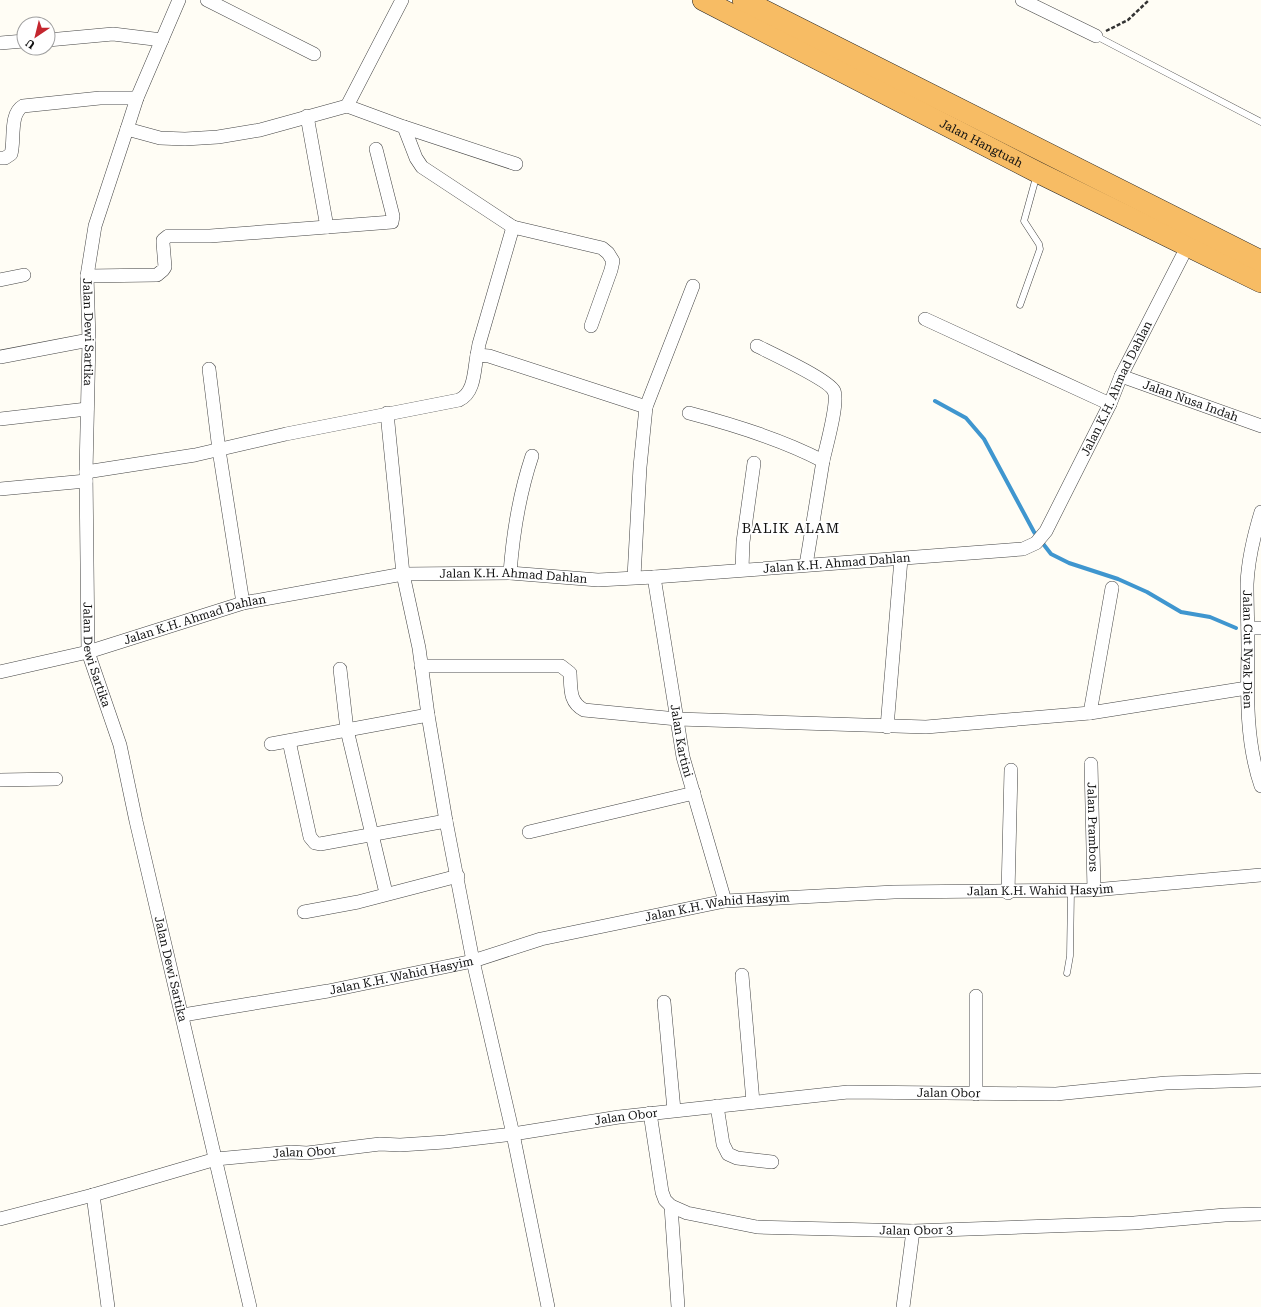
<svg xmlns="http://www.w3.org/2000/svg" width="1261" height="1307" font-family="'Roboto Serif',serif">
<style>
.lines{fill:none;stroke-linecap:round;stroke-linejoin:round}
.stream{stroke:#3f96cf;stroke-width:4}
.service-casing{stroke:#444;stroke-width:7}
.minor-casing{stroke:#444;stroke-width:14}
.trunk-casing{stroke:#222;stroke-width:22}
.path{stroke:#333;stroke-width:2.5;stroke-dasharray:4 2;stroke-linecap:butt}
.service{stroke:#fff;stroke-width:6}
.minor{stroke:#fff;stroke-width:13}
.trunk{stroke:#f7bc64;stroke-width:21}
.labels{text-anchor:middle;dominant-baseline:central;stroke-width:4;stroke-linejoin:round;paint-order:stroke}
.street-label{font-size:12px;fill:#111;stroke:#fff}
.quarter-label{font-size:14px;letter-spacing:1px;fill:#111;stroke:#fff}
</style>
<rect width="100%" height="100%" fill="#fffdf5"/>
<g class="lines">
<polyline class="stream" points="935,401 966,418 984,439 1034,532 1051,554 1069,563 1118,579 1147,592 1181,612 1210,617 1236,628"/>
<g class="service-casing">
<g id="service">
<polyline points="1096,36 1261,122"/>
<polyline points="1020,305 1040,249 1039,244 1024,221 1037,174"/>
<polyline points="1067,973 1070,956 1071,891"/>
</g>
</g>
<g class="minor-casing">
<g id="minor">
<path id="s1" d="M 179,0 L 137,98 L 127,129 L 95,226 L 87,276 L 89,340 L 86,472 L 88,652 L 120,745 L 136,821 L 250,1307"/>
<polyline points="207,0 314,54"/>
<polyline points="1022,0 1096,36"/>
<polyline points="48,40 113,34 162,40"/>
<polyline points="0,43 24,41"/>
<polyline points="347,106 402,0"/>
<polyline points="307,116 327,227"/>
<polyline points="404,127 516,164"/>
<polyline points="127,129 160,138 185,139 218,137 260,130 347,106 404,127 416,158 422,167 513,227"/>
<path d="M 0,158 L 5,158 L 11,154 C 15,141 9,114 23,106 L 100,98 L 137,98"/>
<polyline points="87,276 157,275 163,270 165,267 163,243 163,240 168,236 210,236 392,222 393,216 376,149"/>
<polyline points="0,280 24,275"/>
<polyline points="925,319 1110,404"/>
<path d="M 757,346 C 771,353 829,380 834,391 C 839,402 826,447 823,461"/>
<polyline points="477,355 479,344 513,227 602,248 608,253 613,261 611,270 591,326"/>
<polyline points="0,357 89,340"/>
<polyline points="209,369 219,450 243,603"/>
<path id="s2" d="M 1121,376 L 1261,426"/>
<polyline points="387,413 403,574 419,648 428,715 446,821 473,961 513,1134 548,1307"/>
<path d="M 689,413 C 735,425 781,439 823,461 L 806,565"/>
<polyline points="0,419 87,409"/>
<path d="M 86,472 L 195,455 L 286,434 L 459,400 C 475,393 474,370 477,355 L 489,356 L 646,407"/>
<polyline points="0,489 86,481"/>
<path id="s3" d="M 1261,512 C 1254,535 1248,560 1247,584 C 1247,606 1248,628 1248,651 C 1247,695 1246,743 1261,786"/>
<polyline points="742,569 743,542 754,463"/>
<path d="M 510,573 C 513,533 519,495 532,456"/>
<polyline points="634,577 640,467 646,407 693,286"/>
<path id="s4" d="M 654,577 L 683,757 L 725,901"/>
<polyline points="1248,628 1261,628"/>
<path d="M 421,666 L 561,666 L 570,673 C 571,689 569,702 584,710 L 677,719 L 926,727 L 1090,713 L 1247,688"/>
<polyline points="340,669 347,730 386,893"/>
<path id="s5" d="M 0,672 L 88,652 L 243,603 L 403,574 L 510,573 L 598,580 L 654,577 L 1023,549 L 1036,543 L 1046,531 L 1110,404 L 1121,376 L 1187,247"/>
<polyline points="1090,713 1112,588"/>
<polyline points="887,727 901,559"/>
<polyline points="289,741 310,837 315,843 320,844 446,821"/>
<polyline points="271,744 428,715"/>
<path id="s6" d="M 1091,764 L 1094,890"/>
<polyline points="0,780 56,779"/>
<polyline points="529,832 694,793"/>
<polyline points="1008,893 1011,770"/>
<polyline points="304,912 358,902 458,876"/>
<polyline points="742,975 753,1102"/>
<polyline points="664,1002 674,1110"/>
<path id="s7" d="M 183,1015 L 328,991 L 473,961 L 541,939 L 725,901 L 894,892 L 1094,890 L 1261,875"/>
<polyline points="976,1094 976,996"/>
<polyline points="717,1106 723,1144 728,1154 737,1158 772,1162"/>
<path id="s8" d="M 650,1113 L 662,1192 L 665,1200 L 671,1206 L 687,1213 L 757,1227 L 913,1231 L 1134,1223 L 1225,1215 L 1261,1214"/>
<polyline points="93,1195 108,1307"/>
<polyline points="671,1206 678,1307"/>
<path id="s9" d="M 0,1219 L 93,1195 L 216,1159 L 291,1152 L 307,1153 L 380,1144 L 400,1145 L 445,1142 L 513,1134 L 619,1117 L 848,1092 L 1056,1094 L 1166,1083 L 1261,1080"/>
<polyline points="903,1307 913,1231"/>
</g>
</g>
<g class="trunk-casing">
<g id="trunk">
<path id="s10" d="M 703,0 L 1037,172 L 1261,282"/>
<polyline points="743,0 1261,261"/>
</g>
</g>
<polyline class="path" points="1106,31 1128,20 1149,0"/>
<use href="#service" class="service"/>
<use href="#minor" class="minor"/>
<use href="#trunk" class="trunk"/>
</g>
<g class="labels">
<g class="street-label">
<text stroke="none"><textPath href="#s10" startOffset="313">Jalan Hangtuah</textPath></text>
<text stroke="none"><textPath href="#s1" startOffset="348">Jalan Dewi Sartika</textPath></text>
<text stroke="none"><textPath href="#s5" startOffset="1226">Jalan K.H. Ahmad Dahlan</textPath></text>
<text stroke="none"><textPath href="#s2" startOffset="74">Jalan Nusa Indah</textPath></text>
<text stroke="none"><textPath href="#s5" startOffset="850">Jalan K.H. Ahmad Dahlan</textPath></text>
<text stroke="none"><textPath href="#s5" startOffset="526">Jalan K.H. Ahmad Dahlan</textPath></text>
<text stroke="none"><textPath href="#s5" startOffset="202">Jalan K.H. Ahmad Dahlan</textPath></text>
<text stroke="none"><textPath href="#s3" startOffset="139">Jalan Cut Nyak Dien</textPath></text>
<text stroke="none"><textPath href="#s1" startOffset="672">Jalan Dewi Sartika</textPath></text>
<text stroke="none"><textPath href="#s4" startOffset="166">Jalan Kartini</textPath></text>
<text stroke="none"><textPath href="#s6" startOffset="63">Jalan Prambors</textPath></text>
<text stroke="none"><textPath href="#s7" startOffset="870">Jalan K.H. Wahid Hasyim</textPath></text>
<text stroke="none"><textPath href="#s7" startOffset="546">Jalan K.H. Wahid Hasyim</textPath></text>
<text stroke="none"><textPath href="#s1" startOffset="996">Jalan Dewi Sartika</textPath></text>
<text stroke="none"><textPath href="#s7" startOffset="222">Jalan K.H. Wahid Hasyim</textPath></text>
<text stroke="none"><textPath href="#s9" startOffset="961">Jalan Obor</textPath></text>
<text stroke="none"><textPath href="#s9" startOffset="637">Jalan Obor</textPath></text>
<text stroke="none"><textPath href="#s9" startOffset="313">Jalan Obor</textPath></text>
<text stroke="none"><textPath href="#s8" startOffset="345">Jalan Obor 3</textPath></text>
</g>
<g class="quarter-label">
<text x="791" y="528">BALIK ALAM</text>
</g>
</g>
<g transform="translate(36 36) rotate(215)"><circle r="19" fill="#ffffff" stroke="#a0a0a0"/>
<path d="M0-3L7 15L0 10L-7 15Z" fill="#c4262e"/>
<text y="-6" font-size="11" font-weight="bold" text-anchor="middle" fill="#111111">U</text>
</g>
</svg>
